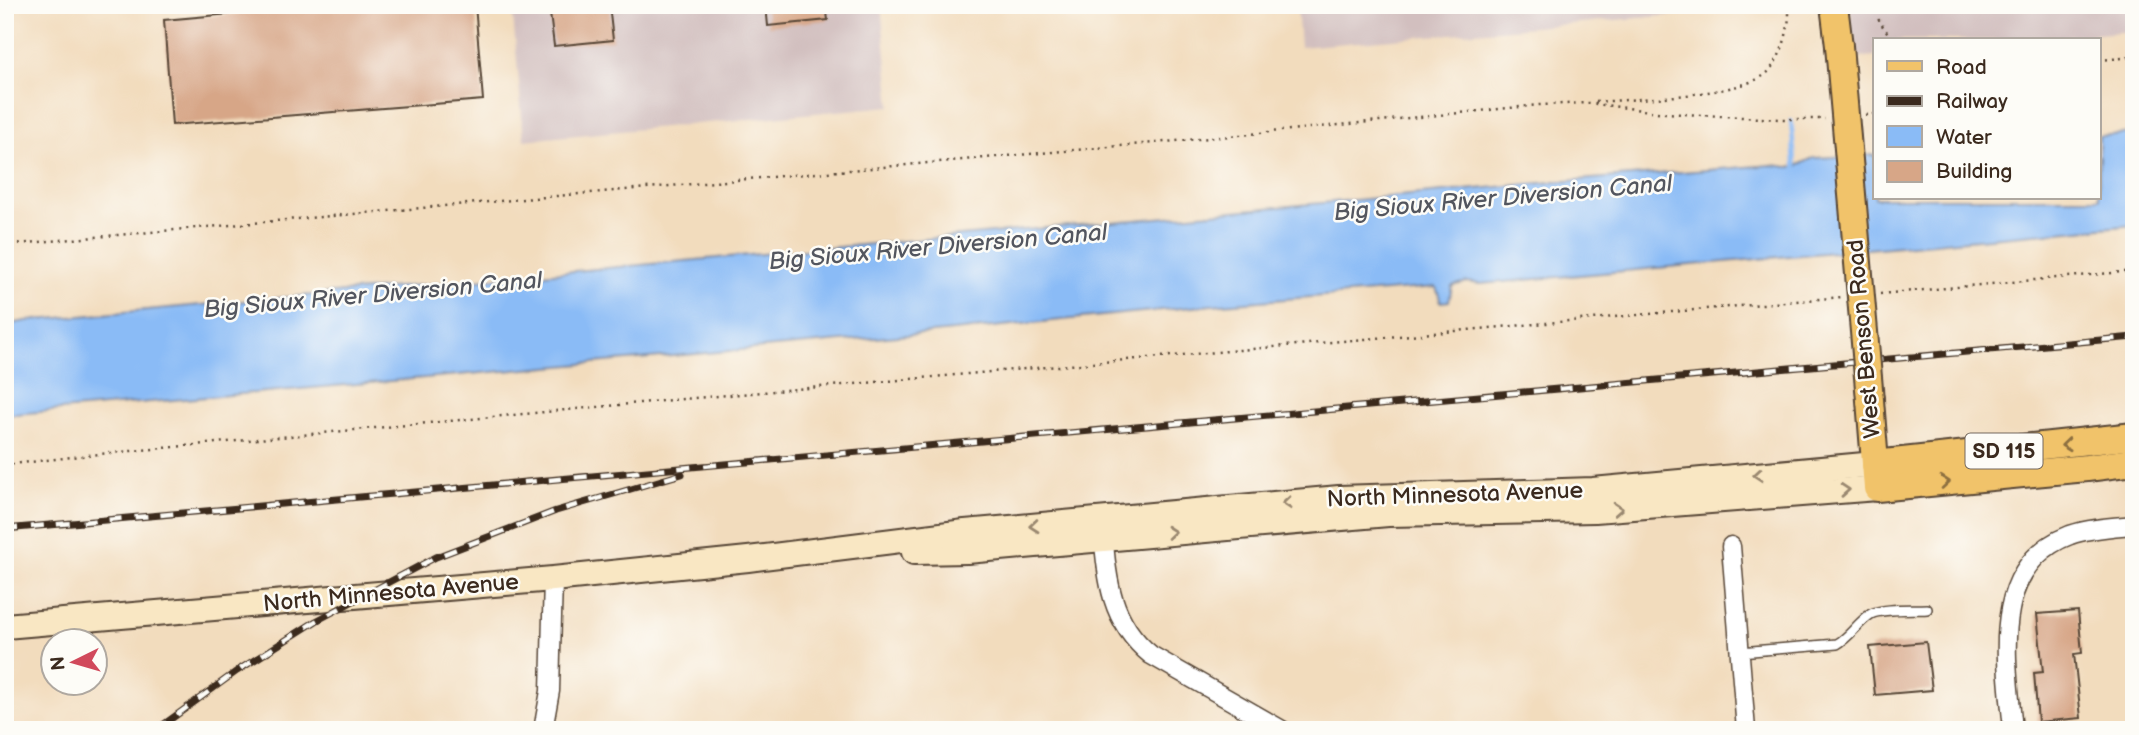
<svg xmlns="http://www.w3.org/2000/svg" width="2139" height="735" font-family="'Balsamiq Sans',sans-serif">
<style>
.industrial{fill:#d2bfbf}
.water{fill:#8abbf6;stroke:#62728a;stroke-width:2}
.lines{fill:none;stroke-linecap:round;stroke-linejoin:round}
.stream{stroke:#8abbf6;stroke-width:4.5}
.building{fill:#d7a687}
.lane-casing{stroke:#564536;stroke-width:12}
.street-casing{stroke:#564536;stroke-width:21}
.secondary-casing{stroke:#564536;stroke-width:28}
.primary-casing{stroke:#564536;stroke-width:30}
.path{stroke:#564536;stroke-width:2.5;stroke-dasharray:2 5;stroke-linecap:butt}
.lane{stroke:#fff;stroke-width:9}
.street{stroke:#fff;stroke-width:18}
.secondary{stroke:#f9e7c3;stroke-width:24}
.primary{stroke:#f1c36a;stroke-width:26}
.rail-casing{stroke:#3b2a1e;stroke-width:7}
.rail{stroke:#fdfcf7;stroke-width:4.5;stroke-dasharray:13;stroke-linecap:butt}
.primary-bridge-casing{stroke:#564536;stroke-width:30;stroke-linecap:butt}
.primary-bridge{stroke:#f1c36a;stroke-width:26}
.oneway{stroke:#8d6f40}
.oneway2{stroke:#9a8870}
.labels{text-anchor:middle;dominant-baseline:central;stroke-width:5;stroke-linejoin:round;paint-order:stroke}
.shield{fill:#fdfcf7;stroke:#75695f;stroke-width:2}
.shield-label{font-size:21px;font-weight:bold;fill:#3b2a1e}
.street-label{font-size:23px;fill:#3b2a1e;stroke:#fdfcf7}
.water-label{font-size:24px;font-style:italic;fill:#53565f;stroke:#fdfcf7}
</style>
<rect width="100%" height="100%" fill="#fdfcf7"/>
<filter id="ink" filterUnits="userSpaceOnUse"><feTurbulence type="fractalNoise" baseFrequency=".0143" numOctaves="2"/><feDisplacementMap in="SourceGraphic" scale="14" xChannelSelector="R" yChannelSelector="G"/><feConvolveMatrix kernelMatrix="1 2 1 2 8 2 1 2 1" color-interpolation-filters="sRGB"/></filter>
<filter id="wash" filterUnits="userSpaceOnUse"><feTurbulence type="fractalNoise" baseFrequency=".00686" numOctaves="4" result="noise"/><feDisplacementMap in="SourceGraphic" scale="28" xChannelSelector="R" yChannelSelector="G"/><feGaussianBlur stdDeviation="1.57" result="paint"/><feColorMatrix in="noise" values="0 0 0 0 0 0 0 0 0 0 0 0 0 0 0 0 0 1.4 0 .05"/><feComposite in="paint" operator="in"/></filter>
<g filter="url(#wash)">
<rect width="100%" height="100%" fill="#f2dcbd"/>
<g class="industrial">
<polygon points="512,5 881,5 891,106 524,140"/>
<polygon points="1297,5 1745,5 1745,9 1300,47"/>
<polygon points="1850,5 2134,5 2134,31 2027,40 1875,40 1875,56 1854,58"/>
</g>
<path class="water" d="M 2134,133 L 2134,225 L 1480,284 L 1467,282 L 1452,286 L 1449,301 L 1441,302 L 1436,287 L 1222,304 L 943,332 L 5,415 L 5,325 L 26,321 L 1541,183 L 1771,165 C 1780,165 1788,169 1796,166 C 1803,164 1807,160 1814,158 L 1875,155 L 1875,198 L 2099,198 L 2099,136 Z"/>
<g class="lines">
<polyline class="stream" points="1791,121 1796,172"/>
</g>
<g id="blocks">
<g class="building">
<polygon points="331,5 475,5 483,100 172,125 164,20"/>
<polygon points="549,5 609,5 613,40 554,46"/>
<polygon points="766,5 826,5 828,20 768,26"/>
<polygon points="2078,611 2082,653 2074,654 2081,718 2038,722 2034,673 2043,672 2037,614"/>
<polygon points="1926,642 1932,690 1875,695 1870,647"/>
</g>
</g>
</g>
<g filter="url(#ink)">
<use href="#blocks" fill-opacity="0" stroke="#564536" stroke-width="2"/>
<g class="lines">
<g class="lane-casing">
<path id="lane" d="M 1740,652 L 1837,644 C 1850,637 1858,622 1871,614 C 1883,608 1912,610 1927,609"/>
</g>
<g class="street-casing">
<g id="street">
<path d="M 1103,529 C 1106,578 1111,623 1151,655 L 1282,730"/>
<polyline points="1731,546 1746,730"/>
<polyline points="543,730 550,691 553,579"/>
<path d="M 2013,730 C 2007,662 1988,566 2070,535 C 2090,528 2113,527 2134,525"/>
</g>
</g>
<g class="secondary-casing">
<g id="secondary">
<polyline points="914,552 967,551 1388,514 1595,510 1877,488"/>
<polyline points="5,626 553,579 748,559 965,532 1339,498 1593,490 1875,464"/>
</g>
</g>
<g class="primary-casing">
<g id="primary">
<polyline points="1834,5 1839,46"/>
<polyline points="1870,400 1877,488 2087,468 2134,462"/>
<polyline points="1875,464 2134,436"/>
</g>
</g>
<g class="path">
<polyline points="1877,5 1879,21 1893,40"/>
<polyline points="2099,60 2134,57"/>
<path d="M 1596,102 C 1632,99 1747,96 1769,71 C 1784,53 1790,27 1789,5"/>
<polyline points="1866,115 1875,114"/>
<polyline points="5,245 1210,138 1539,105 1589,103 1665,113 1779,119 1825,119"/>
<polyline points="1880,294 2134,271"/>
<polyline points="5,465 89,455 672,400 1842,297"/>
</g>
<use href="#lane" class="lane"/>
<use href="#street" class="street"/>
<use href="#secondary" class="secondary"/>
<use href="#primary" class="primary"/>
<g class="rail-casing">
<g id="rail">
<polyline points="5,529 2134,337"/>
<polyline points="156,730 237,671 316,621 436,557 556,511 682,474"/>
</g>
</g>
<use href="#rail" class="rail"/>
<g class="primary-bridge-casing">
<polyline id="primary-bridge" points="1839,46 1870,400"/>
</g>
<use href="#primary-bridge" class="primary-bridge"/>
</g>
<defs><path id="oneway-chevron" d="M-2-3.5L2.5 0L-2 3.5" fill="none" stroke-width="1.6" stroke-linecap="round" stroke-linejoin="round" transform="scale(1.75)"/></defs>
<g class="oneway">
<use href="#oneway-chevron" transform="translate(2066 445) rotate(174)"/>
<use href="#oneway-chevron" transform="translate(1945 482) rotate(-5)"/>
</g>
<g class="oneway2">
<use href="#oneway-chevron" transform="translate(1758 475) rotate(175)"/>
<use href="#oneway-chevron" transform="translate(1845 490) rotate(-4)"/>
<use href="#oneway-chevron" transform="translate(1287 503) rotate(175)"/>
<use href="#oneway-chevron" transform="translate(1618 509) rotate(-4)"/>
<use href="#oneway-chevron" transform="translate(1034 526) rotate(175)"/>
<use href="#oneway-chevron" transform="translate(1171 532) rotate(-5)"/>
</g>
</g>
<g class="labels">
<rect class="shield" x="1965.5" y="433.5" width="77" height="35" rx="5"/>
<g class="shield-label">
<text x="2004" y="451">SD 115</text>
</g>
<g class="street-label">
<text transform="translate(1864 339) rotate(-95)">West Benson Road</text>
<text transform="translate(1455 495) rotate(-2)">North Minnesota Avenue</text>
<text transform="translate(391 593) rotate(-5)">North Minnesota Avenue</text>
</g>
<g class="water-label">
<text transform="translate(1503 198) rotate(-5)">Big Sioux River Diversion Canal</text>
<text transform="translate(938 247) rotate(-5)">Big Sioux River Diversion Canal</text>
<text transform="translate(373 295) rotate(-5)">Big Sioux River Diversion Canal</text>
</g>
</g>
<rect width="2139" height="735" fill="none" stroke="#fdfcf7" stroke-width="28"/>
<rect x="1873" y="38" width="228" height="161" fill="#fdfcf7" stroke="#afa8a0" stroke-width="2"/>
<rect x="1887" y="61" width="35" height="10" fill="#f1c36a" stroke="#afa8a0" stroke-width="2"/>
<text x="1936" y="74" font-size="21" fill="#3b2a1e">Road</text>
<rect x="1887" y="96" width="35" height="10" fill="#3b2a1e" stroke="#afa8a0" stroke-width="2"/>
<text x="1936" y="108" font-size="21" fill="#3b2a1e">Railway</text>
<rect x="1887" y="126" width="35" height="21" fill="#8abbf6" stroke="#afa8a0" stroke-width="2"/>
<text x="1936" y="144" font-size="21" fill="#3b2a1e">Water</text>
<rect x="1887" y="161" width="35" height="21" fill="#d7a687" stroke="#afa8a0" stroke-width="2"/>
<text x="1936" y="178" font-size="21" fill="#3b2a1e">Building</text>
<g transform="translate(74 662) rotate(265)"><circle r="33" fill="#fdfcf7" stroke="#afa8a0" stroke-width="2"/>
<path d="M0-5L12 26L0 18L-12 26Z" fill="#d1495b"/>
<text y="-10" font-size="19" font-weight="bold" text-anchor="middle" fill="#3b2a1e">N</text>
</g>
</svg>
